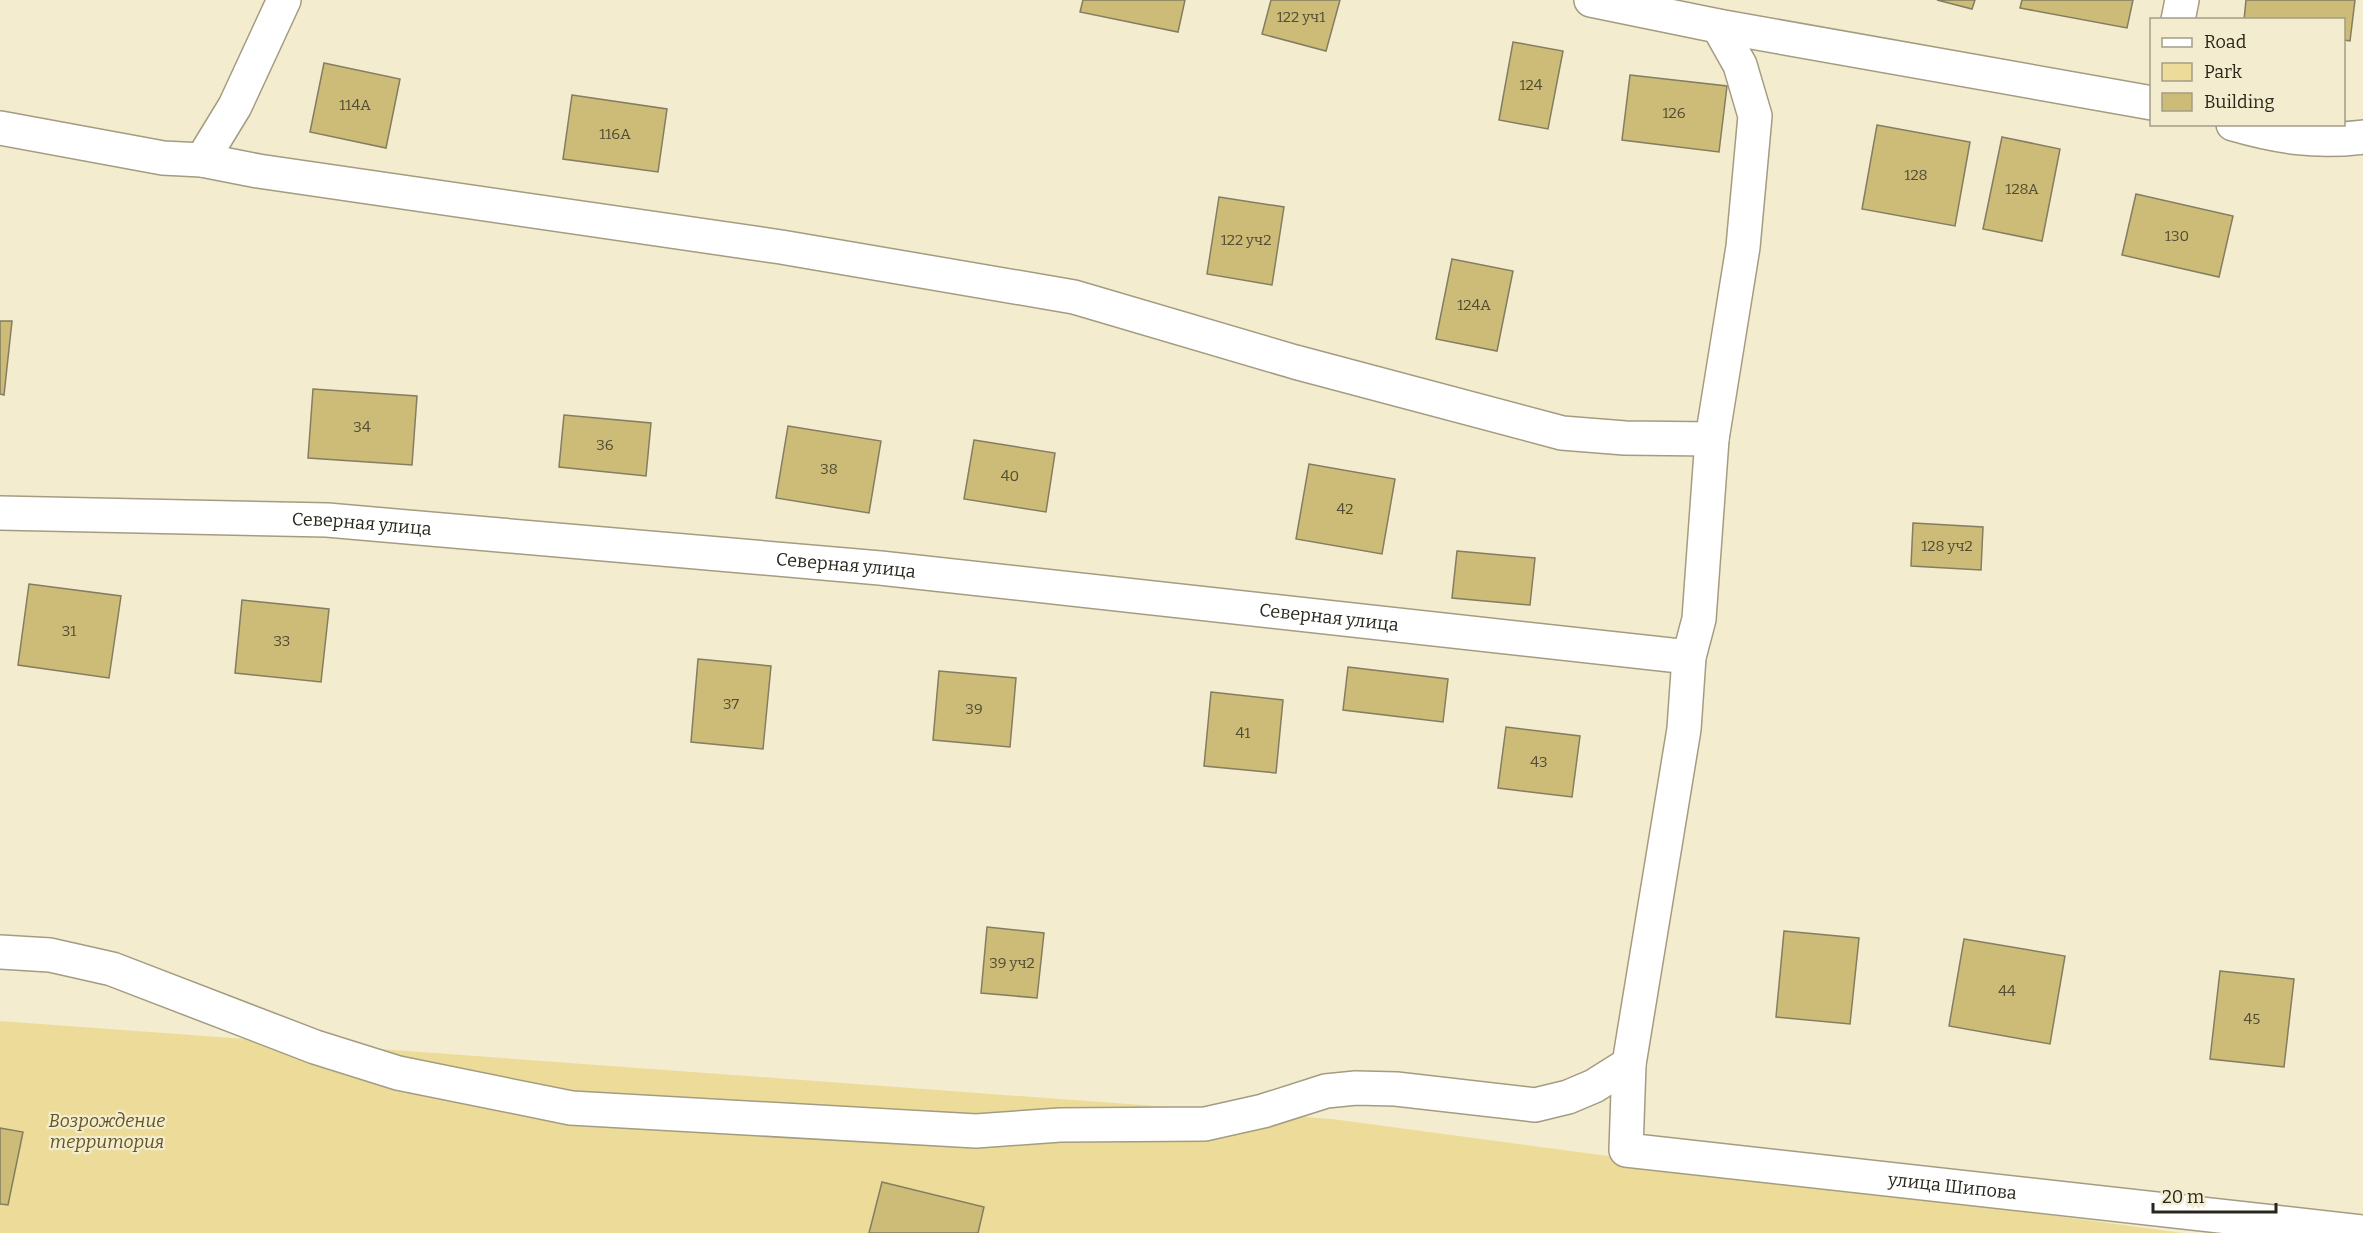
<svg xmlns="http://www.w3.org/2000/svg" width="2363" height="1233" font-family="Bitter,serif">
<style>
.green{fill:#eddc99}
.building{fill:#cdbc77;stroke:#837d62;stroke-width:1.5}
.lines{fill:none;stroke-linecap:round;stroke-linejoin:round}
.minor-casing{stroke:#a39c81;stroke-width:36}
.minor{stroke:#fff;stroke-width:33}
.labels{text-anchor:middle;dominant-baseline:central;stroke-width:4.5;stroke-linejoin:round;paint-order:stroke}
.number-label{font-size:15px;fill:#524c33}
.street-label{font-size:18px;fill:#29271c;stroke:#f3eccf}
.park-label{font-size:18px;font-style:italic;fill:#635622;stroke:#f3eccf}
</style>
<rect width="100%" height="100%" fill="#f3eccf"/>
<polygon class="green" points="0,1021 1332,1119 2183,1233 0,1233"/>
<g class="building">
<polygon points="1083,0 1185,0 1178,32 1080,12"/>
<polygon points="1271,0 1340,0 1326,51 1262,34"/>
<polygon points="1937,0 1975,0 1972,9"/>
<polygon points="2022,0 2133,0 2127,28 2020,8"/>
<polygon points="2246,0 2355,0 2350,41 2344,40 2344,20 2244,20"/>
<polygon points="1513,42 1563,51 1548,129 1499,120"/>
<polygon points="324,63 400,79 386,148 310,132"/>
<polygon points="1630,75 1727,86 1719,152 1622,140"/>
<polygon points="572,95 667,109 658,172 563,159"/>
<polygon points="1877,125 1970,142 1955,226 1862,209"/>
<polygon points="2002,137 2060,149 2042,241 1983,229"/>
<polygon points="2136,194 2233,216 2219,277 2122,255"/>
<polygon points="1219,197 1284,207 1272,285 1207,274"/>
<polygon points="1452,259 1513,271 1497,351 1436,339"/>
<polygon points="0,321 12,321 4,395 0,394"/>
<polygon points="313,389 417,396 412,465 308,458"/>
<polygon points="564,415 651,423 646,476 559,467"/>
<polygon points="788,426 881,441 869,513 776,498"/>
<polygon points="974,440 1055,453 1046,512 964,499"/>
<polygon points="1309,464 1395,479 1382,554 1296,539"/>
<polygon points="1913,523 1983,527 1981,570 1911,566"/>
<polygon points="1457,551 1535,558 1530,605 1452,598"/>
<polygon points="29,584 121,596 109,678 18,665"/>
<polygon points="242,600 329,609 321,682 235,673"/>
<polygon points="698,659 771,666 763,749 691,742"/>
<polygon points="1348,667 1448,679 1443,722 1343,710"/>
<polygon points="939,671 1016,678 1010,747 933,740"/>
<polygon points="1211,692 1283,700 1276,773 1204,766"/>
<polygon points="1506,727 1580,736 1572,797 1498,788"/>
<polygon points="987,927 1044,933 1037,998 981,993"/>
<polygon points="1784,931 1859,938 1850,1024 1776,1017"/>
<polygon points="1964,939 2065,956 2050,1044 1949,1026"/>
<polygon points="2220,971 2294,979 2284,1067 2210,1059"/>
<polygon points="0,1128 23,1132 8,1205 0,1204"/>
<polygon points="882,1182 984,1207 978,1233 869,1233"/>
</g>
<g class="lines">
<g class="minor-casing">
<g id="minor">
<polyline points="1591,0 1718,26 2152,103"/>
<polyline points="2178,20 2182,0"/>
<path id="s1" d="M 1718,26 L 1740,65 L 1755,116 L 1743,247 L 1712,439 L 1699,619 L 1689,657 L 1684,729 L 1629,1064 L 1626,1150 L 2363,1232"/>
<path d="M 2233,124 C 2278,137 2316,143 2363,137"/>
<polyline points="0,128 163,158 202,160 258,171 781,247 1074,297 1295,362 1562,433 1625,438 1712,439"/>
<polyline points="202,160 235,106 284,0"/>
<path id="s2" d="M 0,513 L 327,520 L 880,568 L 1689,657"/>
<polyline points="0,952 50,955 112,969 315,1047 398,1073 571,1108 976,1131 1060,1125 1205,1124 1263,1111 1326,1091 1356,1088 1396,1089 1535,1105 1568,1097 1594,1086 1629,1064"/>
</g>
</g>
<use href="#minor" class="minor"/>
</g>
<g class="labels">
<g class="number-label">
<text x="1301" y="17">122 уч1</text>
<text x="1531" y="85">124</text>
<text x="355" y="105">114А</text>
<text x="1674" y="113">126</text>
<text x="615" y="134">116А</text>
<text x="1916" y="175">128</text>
<text x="2022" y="189">128А</text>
<text x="2177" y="236">130</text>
<text x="1246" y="240">122 уч2</text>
<text x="1474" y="305">124А</text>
<text x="362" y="427">34</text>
<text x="605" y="445">36</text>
<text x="829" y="469">38</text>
<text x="1010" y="476">40</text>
<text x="1345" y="509">42</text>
<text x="1947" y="546">128 уч2</text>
<text x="69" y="631">31</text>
<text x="282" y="641">33</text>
<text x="731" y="704">37</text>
<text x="974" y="709">39</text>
<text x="1243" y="733">41</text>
<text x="1539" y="762">43</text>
<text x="1012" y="963">39 уч2</text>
<text x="2007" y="991">44</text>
<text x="2252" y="1019">45</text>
</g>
<g class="street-label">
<text stroke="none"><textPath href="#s2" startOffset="362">Северная улица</textPath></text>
<text stroke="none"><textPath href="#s2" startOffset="848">Северная улица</textPath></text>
<text stroke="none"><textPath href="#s2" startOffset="1334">Северная улица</textPath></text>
<text stroke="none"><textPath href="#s1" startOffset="1470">улица Шипова</textPath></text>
</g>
<g class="park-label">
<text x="107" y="1121">Возрождение<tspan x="107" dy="21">территория</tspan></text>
</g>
</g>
<rect x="2150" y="18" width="195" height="108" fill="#f3eccf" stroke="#a29d87" stroke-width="1.5"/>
<rect x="2162" y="38" width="30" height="9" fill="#ffffff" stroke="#a29d87" stroke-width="1.5"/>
<text x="2204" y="48" font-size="18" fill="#29271c">Road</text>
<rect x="2162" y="63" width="30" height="18" fill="#eddc99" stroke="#a29d87" stroke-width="1.5"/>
<text x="2204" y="78" font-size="18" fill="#29271c">Park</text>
<rect x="2162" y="93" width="30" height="18" fill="#cdbc77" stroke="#a29d87" stroke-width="1.5"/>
<text x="2204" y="108" font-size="18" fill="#29271c">Building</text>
<path d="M2153 1203v9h123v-9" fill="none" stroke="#29271c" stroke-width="3"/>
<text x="2162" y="1203" font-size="18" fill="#29271c" stroke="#f3eccf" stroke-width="4.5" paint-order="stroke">20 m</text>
</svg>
